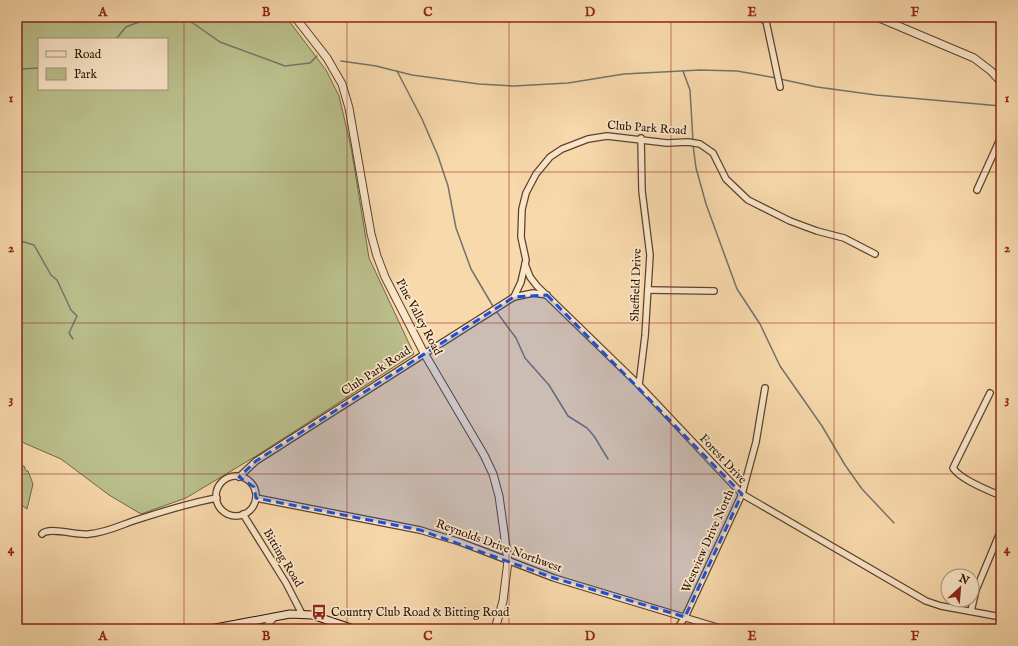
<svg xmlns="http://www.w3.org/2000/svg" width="1018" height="646" font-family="'IM FELL English',serif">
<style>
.green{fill:#bac08c;stroke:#716846;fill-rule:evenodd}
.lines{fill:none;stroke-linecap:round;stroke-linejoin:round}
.stream{stroke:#71746c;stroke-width:1.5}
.minor-casing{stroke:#5c422b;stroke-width:8}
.tertiary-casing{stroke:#5c422b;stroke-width:9}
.secondary-casing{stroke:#281000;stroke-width:9}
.minor{stroke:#fae6c9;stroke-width:5.5}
.tertiary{stroke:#fae6c9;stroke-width:7}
.secondary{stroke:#fae6c9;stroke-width:7}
.marked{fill:#1d4ed8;fill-opacity:0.2;stroke:#1d4ed8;stroke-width:3;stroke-dasharray:8 5;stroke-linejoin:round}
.grid{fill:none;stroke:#8f2418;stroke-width:1;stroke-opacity:0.55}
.labels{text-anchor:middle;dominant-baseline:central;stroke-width:3.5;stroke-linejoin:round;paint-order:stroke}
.street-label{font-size:12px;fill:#281000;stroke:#fae6c9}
.poi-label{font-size:12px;fill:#281000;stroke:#fae6c9;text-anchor:start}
.neatline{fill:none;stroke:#8f2418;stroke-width:1.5}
.grid-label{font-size:13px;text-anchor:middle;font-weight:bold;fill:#8f2418}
</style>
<rect width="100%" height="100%" fill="#f8d9ac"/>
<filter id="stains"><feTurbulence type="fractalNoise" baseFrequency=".005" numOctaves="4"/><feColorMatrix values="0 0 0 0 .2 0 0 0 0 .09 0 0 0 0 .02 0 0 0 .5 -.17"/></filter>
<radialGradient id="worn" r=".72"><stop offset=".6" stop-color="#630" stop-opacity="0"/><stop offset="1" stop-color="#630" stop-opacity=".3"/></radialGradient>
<g class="green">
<path d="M 17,17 L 286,17 L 326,70 L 339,96 L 351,147 L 369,258 L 414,354 L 256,456 L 186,498 L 141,514 L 109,495 L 61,459 L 17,440 ZM 39,39 L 167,39 L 167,89 L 39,89 Z"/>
<polygon points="17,465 24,466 26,471 28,471 33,484 27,509 17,502"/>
</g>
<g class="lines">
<g class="stream">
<polyline points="116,39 126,27 139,22 170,18 190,21 220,42 285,66 310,63 317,56"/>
<polyline points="341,61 376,66 412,75 479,84 514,86 568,83 624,74 700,70 737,71 776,78"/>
<polyline points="397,71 422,119 438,156 448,186 456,228 471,269 494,308"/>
<polyline points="683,71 690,90 693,141"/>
<polyline points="17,73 21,69 39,68"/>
<polyline points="780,79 817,87 876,95 1001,106"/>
<polyline points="693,145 696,168 706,204 737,289 760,324 780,366 822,426 845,465 862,489 894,523"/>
<polyline points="17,233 21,241 34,245 51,275 57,280 71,310 77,316 69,333 73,339"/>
<polyline points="496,311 516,338 525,358 549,385 568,416 587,428 594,436 608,459"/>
</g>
<g class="minor-casing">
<g id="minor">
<polyline points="758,17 766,21"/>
<polyline points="766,21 780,87"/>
<polyline points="977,190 1001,137"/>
<polyline points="525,264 530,277 537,286 639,385 742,494 926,601 941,606 1001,617"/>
<polyline points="648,290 714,291"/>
<polyline points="514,297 533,293 547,295"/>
<polyline points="639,385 645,336 650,255 642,191 641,138"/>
<path d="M 990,393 L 953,468 C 961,480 988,490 1001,496"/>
<circle cx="236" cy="496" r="20"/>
<polyline points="239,477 256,461 514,297 521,282 526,260 521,237 522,209 526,193 536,174 550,157 562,149 588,139 607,136 667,143 688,142 700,144 713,153 726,179 748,200 790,221 817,231 844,238 875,254"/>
<polyline points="256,498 420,530 460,542 554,578 723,629"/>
<polyline points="243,514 286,583 302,614"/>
<path d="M 42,534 C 49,526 76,536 89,534 C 104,533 119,526 133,521 C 161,512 188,503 217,498"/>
<polyline points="971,611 976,590 1001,530"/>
<polyline points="240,623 246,629"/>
<polyline points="263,629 275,617"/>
<polyline points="677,629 685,617 742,494 756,442 765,388"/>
</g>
</g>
<g class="tertiary-casing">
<g id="tertiary">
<polyline points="295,17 327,58 342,84 349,108 371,234 377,256 385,277 424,353 484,455 493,474 499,496 508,561 503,601 495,629"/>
<polyline points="877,17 974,58 991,71 1001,82"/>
</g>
</g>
<g class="secondary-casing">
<polyline id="secondary" points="210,629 290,614 312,615 354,629"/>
</g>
<use href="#minor" class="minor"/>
<use href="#tertiary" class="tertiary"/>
<use href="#secondary" class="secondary"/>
</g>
<path class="marked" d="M 547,295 L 742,494 L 685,617 L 554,578 L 420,530 L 256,498 L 254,487 L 239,477 L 256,461 L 514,297 Z"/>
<path class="grid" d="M 184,17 L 184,629M 347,17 L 347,629M 509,17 L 509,629M 671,17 L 671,629M 834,17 L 834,629M 17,172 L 1001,172M 17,323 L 1001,323M 17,474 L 1001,474"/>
<defs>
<g id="bus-bare" transform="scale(1.2)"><path d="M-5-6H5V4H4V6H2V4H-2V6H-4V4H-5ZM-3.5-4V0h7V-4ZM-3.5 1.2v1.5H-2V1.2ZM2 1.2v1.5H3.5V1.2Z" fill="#8f2418" stroke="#fae6c9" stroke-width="2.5" paint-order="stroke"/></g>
</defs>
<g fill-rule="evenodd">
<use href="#bus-bare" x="319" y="612"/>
</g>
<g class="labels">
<g class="street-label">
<text transform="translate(647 128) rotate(4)">Club Park Road</text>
<text transform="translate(636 285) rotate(-88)">Sheffield Drive</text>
<text transform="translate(419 317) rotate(62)">Pine Valley Road</text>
<text transform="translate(376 371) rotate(-33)">Club Park Road</text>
<text transform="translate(723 459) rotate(47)">Forest Drive</text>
<text transform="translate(708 541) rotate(-66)">Westview Drive North</text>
<text transform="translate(499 546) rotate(20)">Reynolds Drive Northwest</text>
<text transform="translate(283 558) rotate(59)">Bitting Road</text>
</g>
<g class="poi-label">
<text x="331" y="612">Country Club Road &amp; Bitting Road</text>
</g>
</g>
<rect width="1018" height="646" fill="none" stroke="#f8d9ac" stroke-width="44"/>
<rect x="38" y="38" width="130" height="52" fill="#fae6c9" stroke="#a69079"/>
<rect x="46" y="51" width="20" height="6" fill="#fae6c9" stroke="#a69079"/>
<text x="74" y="58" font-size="12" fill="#281000">Road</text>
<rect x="46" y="68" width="20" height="12" fill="#bac08c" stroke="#a69079"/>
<text x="74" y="78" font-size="12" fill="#281000">Park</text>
<g transform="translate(960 588) rotate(26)"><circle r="19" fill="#fae6c9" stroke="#a69079"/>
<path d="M0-3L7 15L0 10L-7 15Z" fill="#8f2418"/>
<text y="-6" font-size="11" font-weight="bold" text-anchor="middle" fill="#281000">N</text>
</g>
<rect x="22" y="22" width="974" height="602" class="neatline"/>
<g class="grid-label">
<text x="103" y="16">A</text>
<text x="266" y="16">B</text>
<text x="428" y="16">C</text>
<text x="590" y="16">D</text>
<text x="752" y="16">E</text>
<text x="915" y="16">F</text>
<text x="11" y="102">1</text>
<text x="1007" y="102">1</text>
<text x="11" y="252">2</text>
<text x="1007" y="252">2</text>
<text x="11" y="403">3</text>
<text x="1007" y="403">3</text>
<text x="11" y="553">4</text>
<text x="1007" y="553">4</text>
<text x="103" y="640">A</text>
<text x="266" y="640">B</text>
<text x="428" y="640">C</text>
<text x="590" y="640">D</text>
<text x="752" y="640">E</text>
<text x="915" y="640">F</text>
</g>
<rect width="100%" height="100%" filter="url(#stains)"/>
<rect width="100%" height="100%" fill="url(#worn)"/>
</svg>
